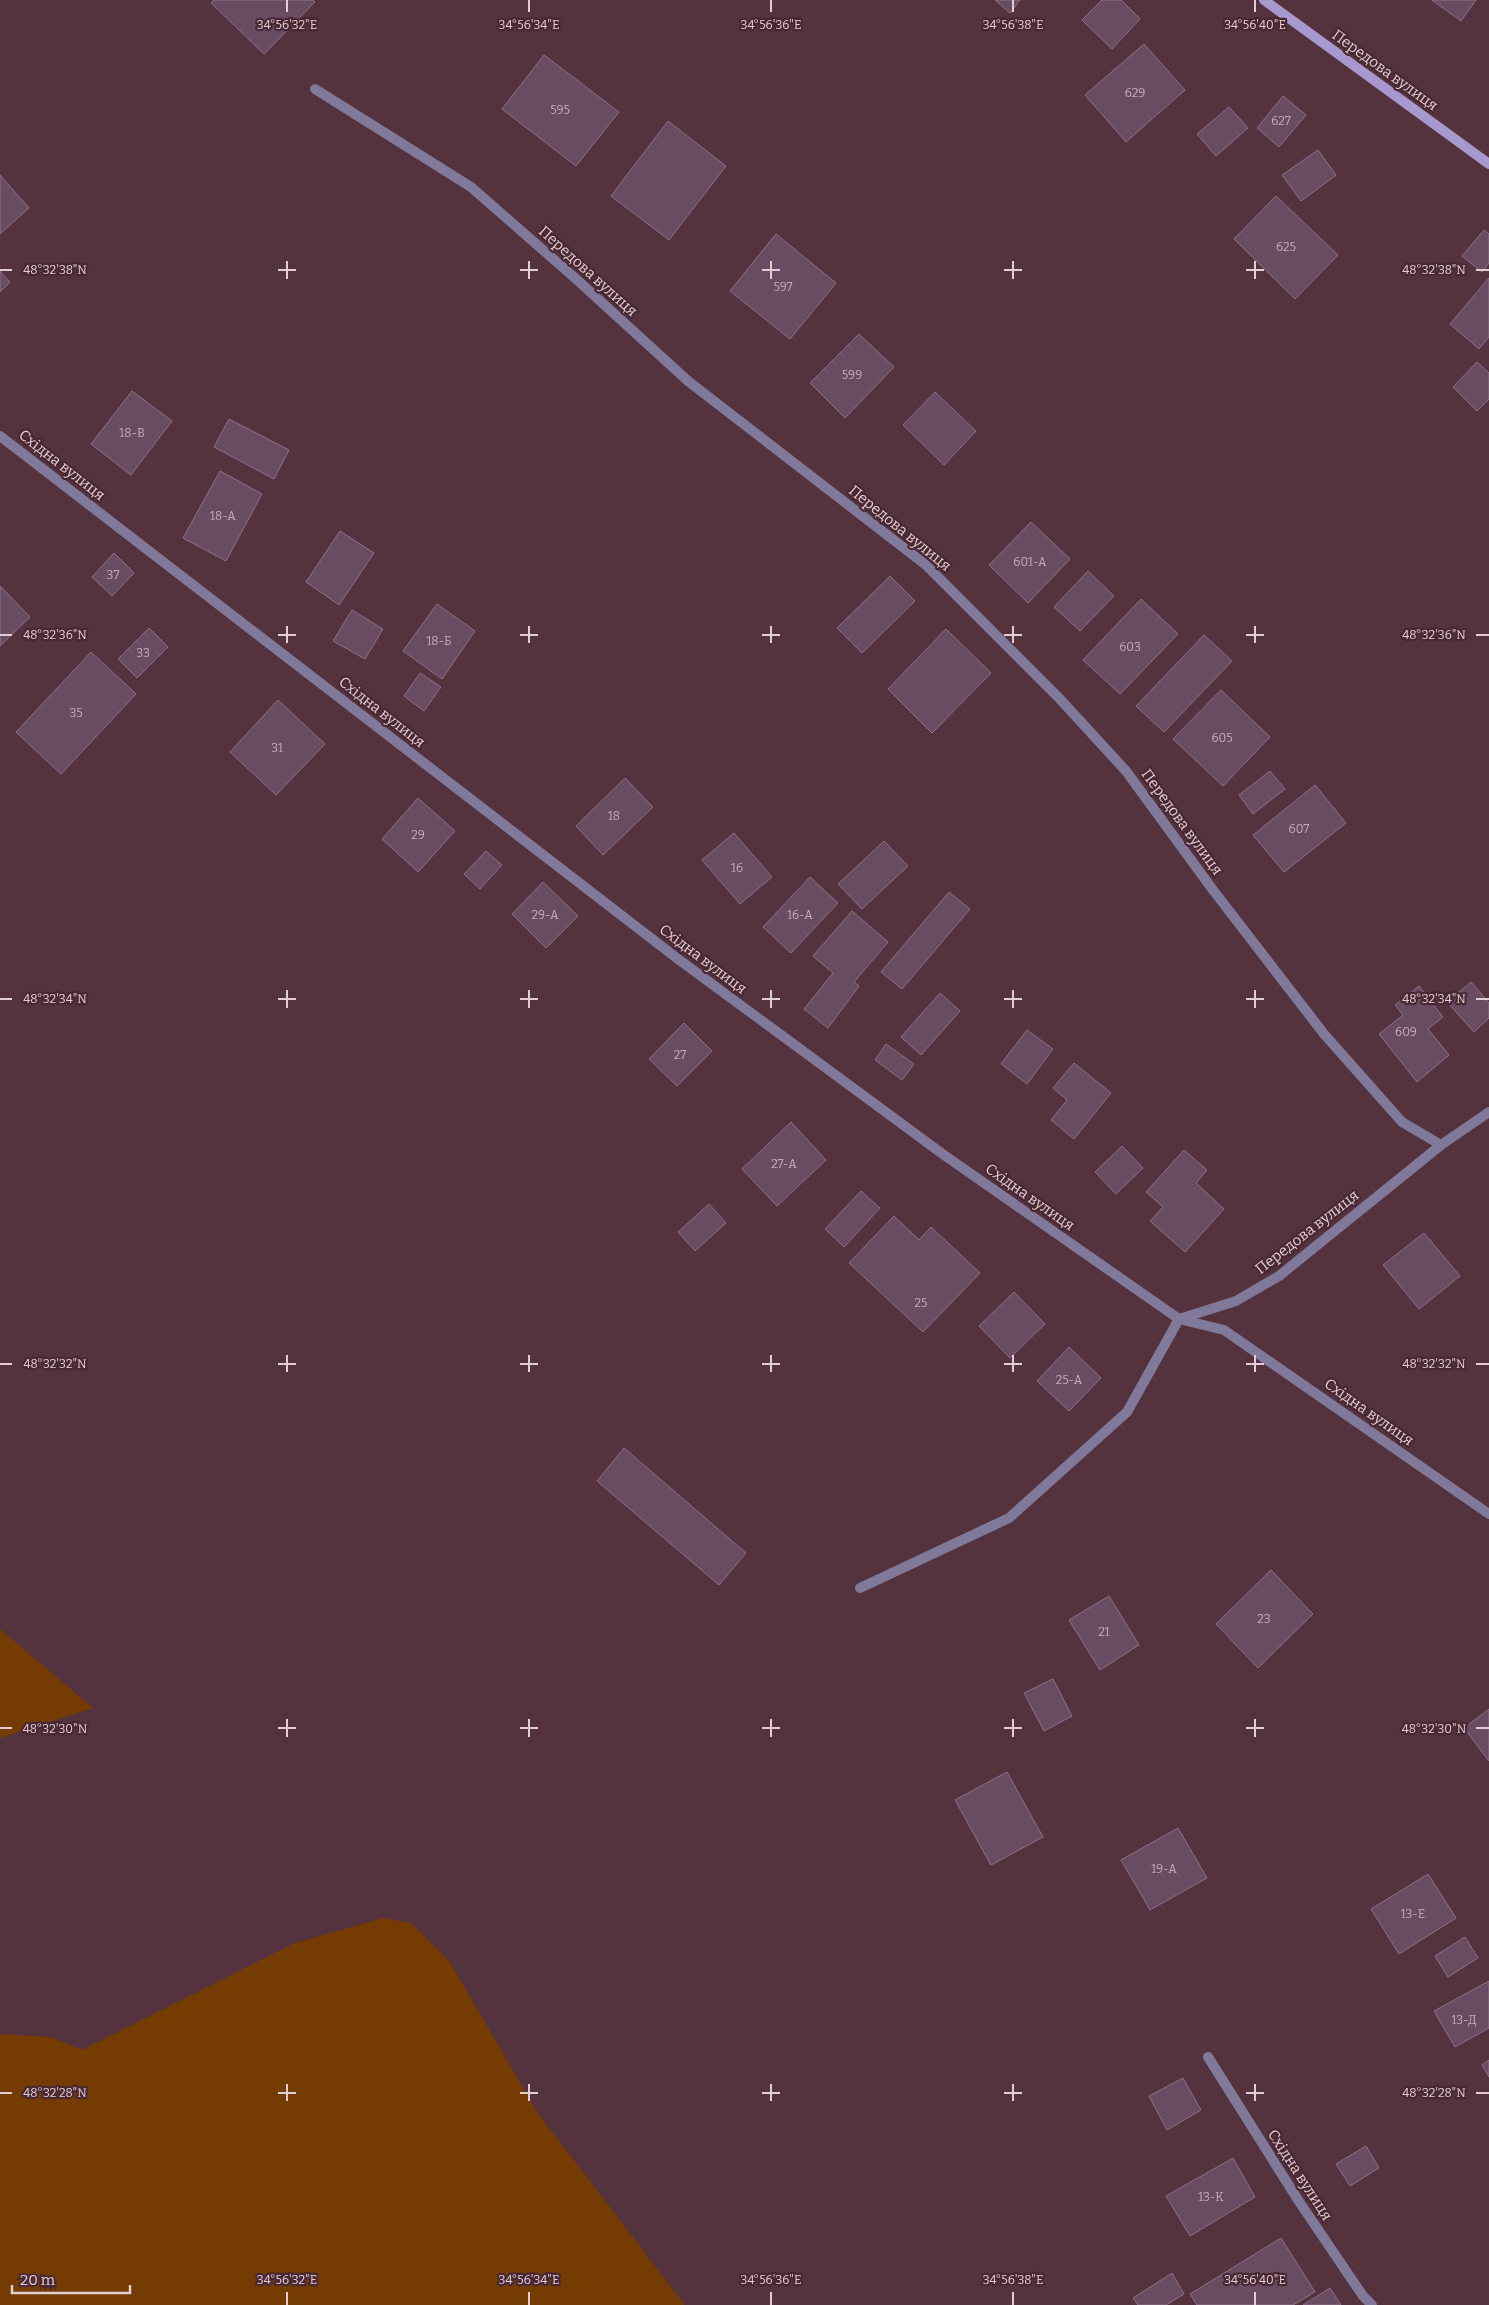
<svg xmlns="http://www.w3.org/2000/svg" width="1489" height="2305" font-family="Bitter,serif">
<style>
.green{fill:#743b02}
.building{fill:#6a4c62;stroke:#907087}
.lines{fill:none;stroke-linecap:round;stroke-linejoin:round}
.lane{stroke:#81799a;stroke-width:10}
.street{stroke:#81799a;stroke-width:10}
.secondary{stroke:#a799ce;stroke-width:10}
.ticks{fill:none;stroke:#e3cdd4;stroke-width:2}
.labels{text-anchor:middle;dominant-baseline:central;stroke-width:4.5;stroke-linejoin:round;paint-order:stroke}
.number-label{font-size:12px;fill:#c5adb8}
.street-label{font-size:15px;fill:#e3cdd4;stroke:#492834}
.ticks-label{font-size:12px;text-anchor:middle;fill:#e3cdd4;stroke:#492834;stroke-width:4.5;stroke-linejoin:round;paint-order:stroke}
</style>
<rect width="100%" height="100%" fill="#54323e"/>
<g class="green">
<polygon points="0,1629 93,1708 0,1738"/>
<polygon points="383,1918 411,1923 450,1962 537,2112 685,2305 0,2305 0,2034 51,2037 82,2050 295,1943"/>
</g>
<g class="building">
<polygon points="214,0 313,0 315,2 264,54 211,3"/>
<polygon points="995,0 1020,0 1010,13"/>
<polygon points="1102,0 1121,0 1140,19 1112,49 1082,20"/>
<polygon points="1432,0 1476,0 1461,21"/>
<polygon points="1144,44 1185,90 1126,142 1085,95"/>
<polygon points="544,55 619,112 576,166 502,109"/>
<polygon points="1283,96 1306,115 1279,147 1257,128"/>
<polygon points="1229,107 1248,128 1216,156 1197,134"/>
<polygon points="668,121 726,166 669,240 611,196"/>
<polygon points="1318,150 1336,175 1301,201 1282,175"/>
<polygon points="0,175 29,208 0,234"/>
<polygon points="1276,196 1338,255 1295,299 1234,239"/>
<polygon points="1484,230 1489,234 1489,263 1482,272 1462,256"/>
<polygon points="776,234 836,283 790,339 730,291"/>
<polygon points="0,271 10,282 0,292"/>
<polygon points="1489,278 1489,337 1479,349 1450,324"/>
<polygon points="859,334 894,367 845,418 810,383"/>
<polygon points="1477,362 1489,373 1489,399 1477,411 1453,387"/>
<polygon points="132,391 172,421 131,475 91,444"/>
<polygon points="935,392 976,431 944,465 903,425"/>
<polygon points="229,419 289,450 274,479 214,447"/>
<polygon points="220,471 262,494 226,561 183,538"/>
<polygon points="1031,522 1070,559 1028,603 989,565"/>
<polygon points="340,531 374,553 339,605 306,582"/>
<polygon points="114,553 134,573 112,596 92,577"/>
<polygon points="1088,571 1114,596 1080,631 1054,607"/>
<polygon points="890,576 915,601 862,653 837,628"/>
<polygon points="0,586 30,617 0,646"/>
<polygon points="1141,599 1178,634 1120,694 1083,660"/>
<polygon points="437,604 475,631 442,679 403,651"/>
<polygon points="352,610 383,629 365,659 333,641"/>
<polygon points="149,628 168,647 137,678 118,659"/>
<polygon points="946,629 991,673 932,733 888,689"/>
<polygon points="1204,635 1232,661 1164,732 1136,706"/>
<polygon points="91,652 136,694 61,774 16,732"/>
<polygon points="420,673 441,687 424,711 404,696"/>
<polygon points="1221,690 1270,737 1223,786 1173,739"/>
<polygon points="278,700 325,744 276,795 230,752"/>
<polygon points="1270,771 1285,789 1253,814 1239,795"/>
<polygon points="625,778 653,807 603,855 576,826"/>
<polygon points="1315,785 1346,823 1284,872 1253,835"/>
<polygon points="418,798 455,831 418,872 382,839"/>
<polygon points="734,833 772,877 740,904 702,860"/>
<polygon points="884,841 908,866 862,909 838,884"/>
<polygon points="486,851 502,865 480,889 464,874"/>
<polygon points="810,877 838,903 791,953 763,927"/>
<polygon points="543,882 578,916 546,948 512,914"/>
<polygon points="949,892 970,909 902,989 881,972"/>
<polygon points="852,911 888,942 854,982 859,986 828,1028 804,1009 833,973 813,956"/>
<polygon points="1471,982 1489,1003 1489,1018 1474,1032 1447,1002"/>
<polygon points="1419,986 1443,1017 1428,1029 1449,1055 1417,1082 1379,1034 1403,1015 1395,1005"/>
<polygon points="940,993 960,1011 921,1055 901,1037"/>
<polygon points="684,1023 712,1051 677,1086 649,1059"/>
<polygon points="1027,1030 1053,1049 1027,1084 1001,1064"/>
<polygon points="886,1044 914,1064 902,1080 875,1060"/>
<polygon points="1074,1063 1111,1093 1074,1139 1051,1120 1067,1100 1053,1088"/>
<polygon points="791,1122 826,1160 777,1206 742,1169"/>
<polygon points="1122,1146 1143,1168 1116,1194 1095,1172"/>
<polygon points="1184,1150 1207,1170 1196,1183 1224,1209 1185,1252 1150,1221 1163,1207 1146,1192"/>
<polygon points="861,1191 880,1208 844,1247 825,1229"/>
<polygon points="709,1204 726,1223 695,1251 678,1232"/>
<polygon points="894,1216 919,1240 931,1227 980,1273 923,1332 849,1263"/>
<polygon points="1424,1233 1460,1276 1419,1309 1383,1265"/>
<polygon points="1014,1292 1045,1324 1010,1358 979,1326"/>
<polygon points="1069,1347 1101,1378 1069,1411 1037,1381"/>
<polygon points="624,1448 746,1553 719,1585 597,1481"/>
<polygon points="1271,1570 1313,1614 1258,1668 1216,1624"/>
<polygon points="1109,1596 1139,1645 1100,1670 1069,1620"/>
<polygon points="1053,1679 1072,1716 1044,1731 1024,1693"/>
<polygon points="1489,1709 1489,1761 1464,1728"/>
<polygon points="1007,1772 1043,1837 991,1865 955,1800"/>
<polygon points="1178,1828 1207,1878 1150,1910 1121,1860"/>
<polygon points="1428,1874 1456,1918 1399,1954 1371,1909"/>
<polygon points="1465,1937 1478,1958 1448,1977 1435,1956"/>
<polygon points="1489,1981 1489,2028 1455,2047 1434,2011"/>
<polygon points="1489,2060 1489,2077 1482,2065"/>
<polygon points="1183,2078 1201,2110 1167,2130 1149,2096"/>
<polygon points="1366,2146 1379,2168 1350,2186 1336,2164"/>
<polygon points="1233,2158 1255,2197 1190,2236 1166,2196"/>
<polygon points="1281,2238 1315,2292 1293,2305 1197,2305 1190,2294"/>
<polygon points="1172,2273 1184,2294 1166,2305 1138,2305 1133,2298"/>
<polygon points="1330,2288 1341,2305 1303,2305"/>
</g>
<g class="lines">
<polyline class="lane" points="860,1588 1009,1518 1127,1412 1179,1319"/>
<g class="street">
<polyline points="315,89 471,187 575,278 688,381 926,565 1059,698 1126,771 1213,890 1324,1034 1402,1122 1441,1145"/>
<polyline points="0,436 678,959 944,1155 1179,1319 1224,1330 1489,1514"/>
<polyline points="1179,1319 1236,1301 1279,1276 1441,1145 1489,1112"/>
<polyline points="1208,2057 1298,2200 1363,2296 1372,2305"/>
</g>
<polyline class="secondary" points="1264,0 1489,164"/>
</g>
<path class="ticks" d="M 287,0 L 287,12M 529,0 L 529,12M 771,0 L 771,12M 1013,0 L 1013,12M 1255,0 L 1255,12M 287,261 L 287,279M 529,261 L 529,279M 771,261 L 771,279M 1013,261 L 1013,279M 1255,261 L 1255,279M 0,270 L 12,270M 278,270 L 296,270M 520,270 L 538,270M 762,270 L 780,270M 1004,270 L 1022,270M 1246,270 L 1264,270M 1476,270 L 1489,270M 287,626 L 287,643M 529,626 L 529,643M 771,626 L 771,643M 1013,626 L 1013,643M 1255,626 L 1255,643M 0,635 L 12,635M 278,635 L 296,635M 520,635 L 538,635M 762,635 L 780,635M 1004,635 L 1022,635M 1246,635 L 1264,635M 1476,635 L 1489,635M 287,990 L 287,1008M 529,990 L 529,1008M 771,990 L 771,1008M 1013,990 L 1013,1008M 1255,990 L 1255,1008M 0,999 L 12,999M 278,999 L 296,999M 520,999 L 538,999M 762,999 L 780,999M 1004,999 L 1022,999M 1246,999 L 1264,999M 1476,999 L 1489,999M 287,1355 L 287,1372M 529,1355 L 529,1372M 771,1355 L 771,1372M 1013,1355 L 1013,1372M 1255,1355 L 1255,1372M 0,1364 L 12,1364M 278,1364 L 296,1364M 520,1364 L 538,1364M 762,1364 L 780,1364M 1004,1364 L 1022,1364M 1246,1364 L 1264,1364M 1476,1364 L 1489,1364M 287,1719 L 287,1737M 529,1719 L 529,1737M 771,1719 L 771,1737M 1013,1719 L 1013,1737M 1255,1719 L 1255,1737M 0,1728 L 12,1728M 278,1728 L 296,1728M 520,1728 L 538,1728M 762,1728 L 780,1728M 1004,1728 L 1022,1728M 1246,1728 L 1264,1728M 1476,1728 L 1489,1728M 287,2084 L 287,2101M 529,2084 L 529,2101M 771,2084 L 771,2101M 1013,2084 L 1013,2101M 1255,2084 L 1255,2101M 0,2093 L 12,2093M 278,2093 L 296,2093M 520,2093 L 538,2093M 762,2093 L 780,2093M 1004,2093 L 1022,2093M 1246,2093 L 1264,2093M 1476,2093 L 1489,2093M 287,2292 L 287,2305M 529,2292 L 529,2305M 771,2292 L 771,2305M 1013,2292 L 1013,2305M 1255,2292 L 1255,2305"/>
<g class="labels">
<g class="number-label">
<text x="1135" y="93">629</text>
<text x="560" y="110">595</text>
<text x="1281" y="121">627</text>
<text x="1286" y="247">625</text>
<text x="783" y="287">597</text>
<text x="852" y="375">599</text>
<text x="132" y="433">18-В</text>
<text x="223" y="516">18-А</text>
<text x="1030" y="562">601-А</text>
<text x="113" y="575">37</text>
<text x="439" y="641">18-Б</text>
<text x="1130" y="647">603</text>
<text x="143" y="653">33</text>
<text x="76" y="713">35</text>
<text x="1222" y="738">605</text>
<text x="277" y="748">31</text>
<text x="614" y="816">18</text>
<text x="1299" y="829">607</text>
<text x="418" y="835">29</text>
<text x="737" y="868">16</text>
<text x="545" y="915">29-А</text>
<text x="800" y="915">16-А</text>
<text x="1406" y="1032">609</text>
<text x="680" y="1055">27</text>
<text x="784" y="1164">27-А</text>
<text x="921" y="1303">25</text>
<text x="1069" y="1380">25-А</text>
<text x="1264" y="1619">23</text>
<text x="1104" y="1632">21</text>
<text x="1164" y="1869">19-А</text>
<text x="1413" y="1914">13-Е</text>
<text x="1464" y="2020">13-Д</text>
<text x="1211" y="2197">13-К</text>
</g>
<g class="street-label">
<text transform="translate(1385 70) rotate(36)">Передова вулиця</text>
<text transform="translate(588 271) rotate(42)">Передова вулиця</text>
<text transform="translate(62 465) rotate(38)">Східна вулиця</text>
<text transform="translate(900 528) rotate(39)">Передова вулиця</text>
<text transform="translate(382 712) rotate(38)">Східна вулиця</text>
<text transform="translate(1182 822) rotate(54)">Передова вулиця</text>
<text transform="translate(703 959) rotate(37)">Східна вулиця</text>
<text transform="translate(1030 1197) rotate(35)">Східна вулиця</text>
<text transform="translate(1307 1232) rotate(-38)">Передова вулиця</text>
<text transform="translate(1369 1412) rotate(35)">Східна вулиця</text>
<text transform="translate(1300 2175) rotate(57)">Східна вулиця</text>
</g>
</g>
<g class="ticks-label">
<text x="287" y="29">34°56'32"E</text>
<text x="529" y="29">34°56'34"E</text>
<text x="771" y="29">34°56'36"E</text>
<text x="1013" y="29">34°56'38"E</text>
<text x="1255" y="29">34°56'40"E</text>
<text x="55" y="274">48°32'38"N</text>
<text x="1434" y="274">48°32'38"N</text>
<text x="55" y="639">48°32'36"N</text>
<text x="1434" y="639">48°32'36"N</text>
<text x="55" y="1003">48°32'34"N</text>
<text x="1434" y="1003">48°32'34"N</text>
<text x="55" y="1368">48°32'32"N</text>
<text x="1434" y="1368">48°32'32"N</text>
<text x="55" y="1733">48°32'30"N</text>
<text x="1434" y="1733">48°32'30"N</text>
<text x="55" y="2097">48°32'28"N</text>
<text x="1434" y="2097">48°32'28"N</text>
<text x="287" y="2284">34°56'32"E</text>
<text x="529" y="2284">34°56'34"E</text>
<text x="771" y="2284">34°56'36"E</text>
<text x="1013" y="2284">34°56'38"E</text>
<text x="1255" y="2284">34°56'40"E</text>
</g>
<path d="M12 2285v8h118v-8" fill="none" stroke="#e3cdd4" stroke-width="2.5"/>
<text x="20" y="2285" font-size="15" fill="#e3cdd4" stroke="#492834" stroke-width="4" paint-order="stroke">20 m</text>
</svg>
